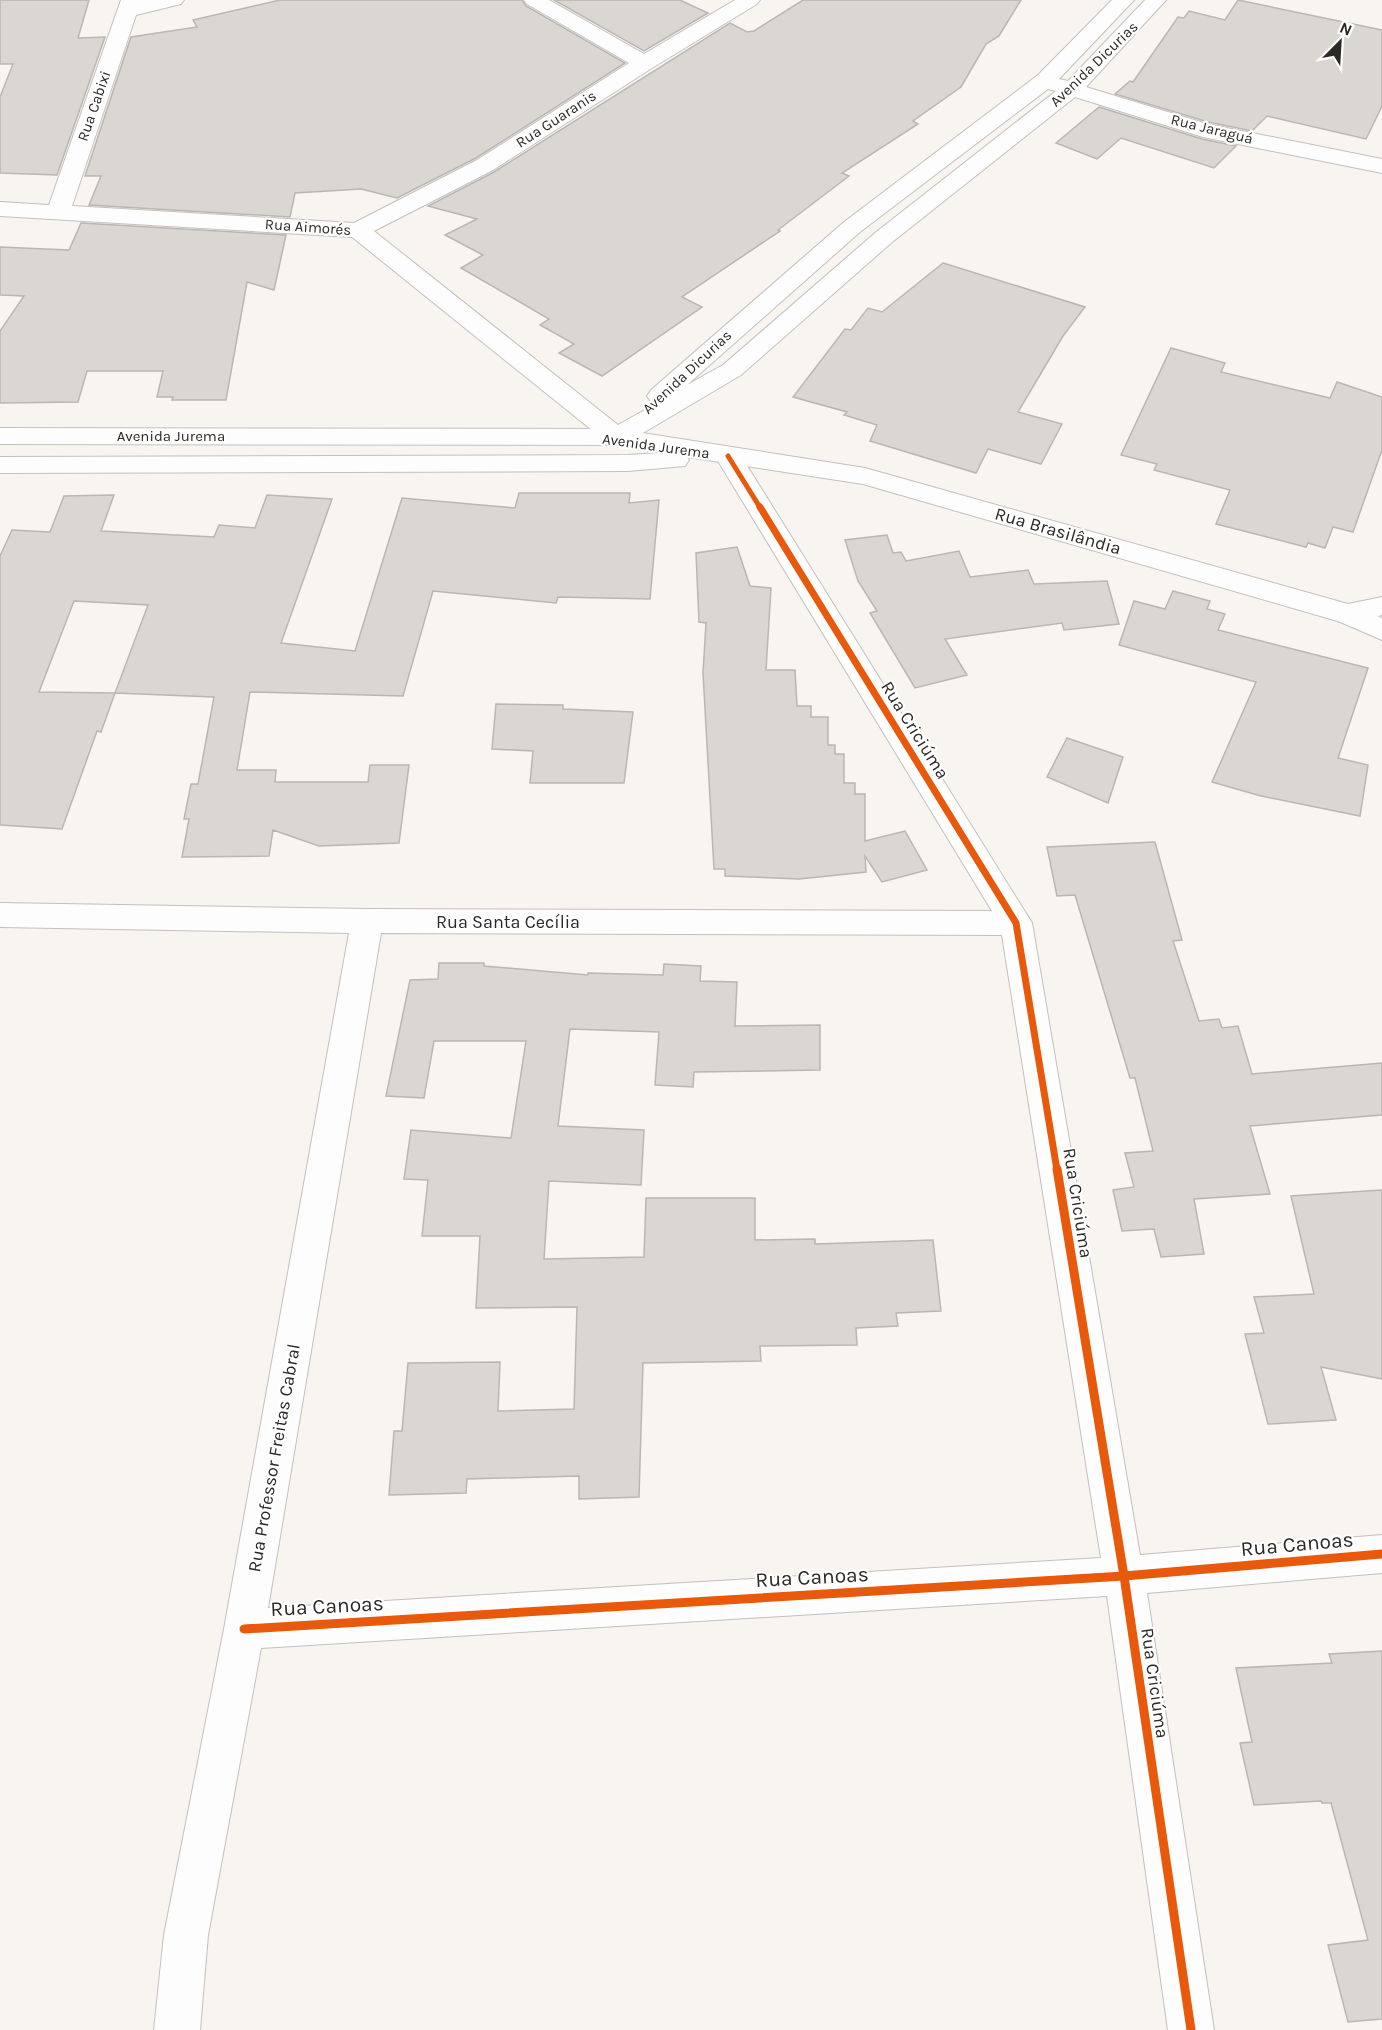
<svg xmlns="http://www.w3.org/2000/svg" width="1382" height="2030" font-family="Karla,sans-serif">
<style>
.building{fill:#dad7d3;stroke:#b9b6b3;stroke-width:1.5;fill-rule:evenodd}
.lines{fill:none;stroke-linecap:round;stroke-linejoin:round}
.minor-casing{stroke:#c3c0bd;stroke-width:2}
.secondary-casing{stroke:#c3c0bd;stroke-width:2}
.minor{fill:#fefdfd;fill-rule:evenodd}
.secondary{fill:#fefdfd;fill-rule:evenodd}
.cycleway-far2-casing{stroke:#fff;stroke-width:8}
.cycleway-far1-casing{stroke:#fff;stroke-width:10}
.cycleway-casing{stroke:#fff;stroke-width:13}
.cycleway-far2{stroke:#e8590c;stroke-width:5}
.cycleway-far1{stroke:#e8590c;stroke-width:7}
.cycleway{stroke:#e8590c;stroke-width:9}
.labels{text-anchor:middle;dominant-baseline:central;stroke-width:4.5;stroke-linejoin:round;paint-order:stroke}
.far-street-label{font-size:15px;fill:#2b2825;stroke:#fff}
.street-label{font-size:18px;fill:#2b2825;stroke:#fff}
.near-street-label{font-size:21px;fill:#2b2825;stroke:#fff}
</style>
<rect width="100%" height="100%" fill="#f8f4f0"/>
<g class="building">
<polygon points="0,0 89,0 78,38 105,37 57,175 0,173 0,97 13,64 0,64"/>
<polygon points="280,0 522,0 526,6 625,63 476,158 397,198 361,189 295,193 290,217 89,205 101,176 85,176 131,37 197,27 193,20"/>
<polygon points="554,0 680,0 708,13 644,51"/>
<polygon points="803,0 1021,0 999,36 986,44 961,87 913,121 918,124 842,173 849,176 778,230 780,231 682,297 702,307 602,376 559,353 574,344 540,325 549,319 461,268 483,255 445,235 477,219 428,206 494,172 730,23 747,32 754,31"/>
<polygon points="1238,0 1382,30 1382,106 1366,139 1267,116 1252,131 1208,122 1115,94 1130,81 1133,82 1178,17 1184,18 1189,11 1225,20"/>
<polygon points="1099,107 1202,139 1236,146 1214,168 1121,138 1097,159 1056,143"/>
<polygon points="81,223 286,235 274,290 247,282 226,400 172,400 173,397 157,397 163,371 87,371 78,402 0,403 0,331 24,296 0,295 0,247 69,250"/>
<polygon points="943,263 1085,307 1063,336 1018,412 1062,424 1041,464 988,449 976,473 870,441 877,425 844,415 847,412 793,397 845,329 851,330 868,308 882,312"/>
<polygon points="1171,348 1225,363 1221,372 1330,398 1337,382 1382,397 1382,450 1353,532 1333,527 1325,548 1308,543 1306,547 1216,524 1230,490 1154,470 1157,464 1121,455"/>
<path d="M 519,493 L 630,493 L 629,503 L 659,500 L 650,599 L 558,597 L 556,603 L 433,591 L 403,696 L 250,692 L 237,770 L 276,770 L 275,782 L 368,782 L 370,765 L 409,765 L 399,843 L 319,846 L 273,830 L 269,856 L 182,857 L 189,819 L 184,819 L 191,784 L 198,784 L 214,697 L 115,693 L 101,732 L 97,731 L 62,829 L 0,825 L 0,556 L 12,530 L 50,532 L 64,496 L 114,495 L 101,531 L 214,537 L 219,525 L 255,528 L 267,495 L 332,499 L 281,643 L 355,651 L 402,498 L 515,508 ZM 74,601 L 148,605 L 115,693 L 39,692 Z"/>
<polygon points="887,535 893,553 901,552 906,561 959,551 970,577 1028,570 1034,584 1107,581 1119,624 1064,630 1062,623 945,639 967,675 915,688 870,613 877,611 858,581 845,540"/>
<polygon points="737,547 750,586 771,588 766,670 795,670 797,706 811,706 811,717 828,717 828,745 835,745 835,754 844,754 844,783 855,783 855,794 865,794 865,841 905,831 927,870 882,882 865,856 866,872 799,879 725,876 725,869 714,869 703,673 706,623 699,622 696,553"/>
<polygon points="1173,591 1210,601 1207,609 1225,614 1218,630 1368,668 1338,758 1368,765 1360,816 1261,796 1212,782 1256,682 1119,645 1134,601 1165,609"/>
<polygon points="496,704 563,705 563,709 633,712 624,783 530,783 533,751 492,749"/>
<polygon points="1067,738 1123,757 1108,803 1047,777"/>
<polygon points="1155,842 1182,940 1173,941 1199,1021 1219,1019 1222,1028 1238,1026 1252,1074 1382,1063 1382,1115 1250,1126 1270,1194 1194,1199 1204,1254 1161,1257 1154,1229 1122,1231 1113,1190 1134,1187 1125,1153 1153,1151 1135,1078 1130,1078 1075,895 1057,896 1047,847"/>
<polygon points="439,963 484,963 484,966 588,975 588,973 663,975 664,964 701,966 700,981 737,982 735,1026 820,1025 820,1070 694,1072 693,1087 655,1085 659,1032 570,1029 558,1126 644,1130 641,1185 549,1181 544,1259 644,1257 646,1198 755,1198 755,1240 815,1239 815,1244 933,1240 941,1311 896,1313 898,1326 856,1328 857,1345 760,1346 761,1361 643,1363 639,1497 579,1499 579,1476 467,1479 466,1493 389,1495 394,1431 402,1431 408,1363 500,1362 498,1411 574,1409 577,1307 476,1308 480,1236 422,1236 428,1180 404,1179 411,1130 511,1138 526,1041 434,1041 424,1098 386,1096 410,980 438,979"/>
<polygon points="1382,1190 1382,1379 1321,1367 1336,1420 1268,1424 1245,1334 1264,1333 1254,1297 1314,1294 1291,1196"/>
<polygon points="1382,1651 1382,2019 1348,2022 1328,1945 1368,1940 1331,1803 1322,1803 1321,1801 1254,1805 1240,1743 1252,1742 1236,1668 1332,1663 1329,1654"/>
</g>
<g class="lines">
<g class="minor-casing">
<g id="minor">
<path d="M 121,0 L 184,0 L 181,4 L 136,15 L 72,206 L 354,223 L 477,160 L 629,63 L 527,4 L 524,0 L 549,0 L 644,54 L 735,0 L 760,0 L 757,4 L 652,68 L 493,170 L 374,231 L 618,425 L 657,403 L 651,402 L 647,396 L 651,390 L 844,222 L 1038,75 L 1112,0 L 1134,0 L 1059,79 L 1068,81 L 1145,0 L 1166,0 L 1086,87 L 1207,124 L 1382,159 L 1382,173 L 1203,137 L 1075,97 L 891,243 L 741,375 L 626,443 L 617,445 L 608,443 L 352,237 L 0,216 L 0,202 L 49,205 ZM 1048,89 L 1056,91 L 875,233 L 723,365 L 687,385 L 860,232 Z"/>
<path d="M 728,448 L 737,450 L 741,456 L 1032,923 L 1140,1555 L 1382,1535 L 1382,1573 L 1147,1593 L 1214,2030 L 1168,2030 L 1107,1596 L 261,1648 L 208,1935 L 200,2030 L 154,2030 L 164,1935 L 224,1629 L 349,933 L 0,927 L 0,903 L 367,909 L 992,911 L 715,456 L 719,450 ZM 381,933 L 1002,935 L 1101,1558 L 268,1608 Z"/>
<polygon points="1348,604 1382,618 1382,640 1338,621 1334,614 1338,607"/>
</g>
</g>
<g class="secondary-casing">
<polygon id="secondary" points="0,428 617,429 865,468 1348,604 1382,597 1382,615 1348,624 863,484 687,457 689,460 685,466 628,471 0,473 0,457 628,455 660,453 617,445 0,444"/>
</g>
<use href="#minor" class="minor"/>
<use href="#secondary" class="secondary"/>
<g class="cycleway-far2-casing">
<polyline id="cycleway-far2" points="728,456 761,509"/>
</g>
<g class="cycleway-far1-casing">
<polyline id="cycleway-far1" points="760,507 1016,923 1057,1170"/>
</g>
<g class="cycleway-casing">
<g id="cycleway">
<polyline points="1057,1169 1124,1576 1191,2030"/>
<polyline points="244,1629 1124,1576 1382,1554"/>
</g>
</g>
<use href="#cycleway-far2" class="cycleway-far2"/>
<use href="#cycleway-far1" class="cycleway-far1"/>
<use href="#cycleway" class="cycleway"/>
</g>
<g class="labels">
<g class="far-street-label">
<text transform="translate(1094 64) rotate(-44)">Avenida Dicurias</text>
<text transform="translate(94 106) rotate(-71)">Rua Cabixi</text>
<text transform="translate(556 119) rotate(-33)">Rua Guaranis</text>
<text transform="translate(1212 129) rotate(14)">Rua Jaraguá</text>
<text transform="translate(308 227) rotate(4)">Rua Aimorés</text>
<text transform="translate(687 372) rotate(-43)">Avenida Dicurias</text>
<text x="171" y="436">Avenida Jurema</text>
<text transform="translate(656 446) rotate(8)">Avenida Jurema</text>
</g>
<g class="street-label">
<text transform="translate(1058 531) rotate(16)">Rua Brasilândia</text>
<text transform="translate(915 730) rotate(58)">Rua Criciúma</text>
<text x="508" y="922">Rua Santa Cecília</text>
<text transform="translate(1078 1203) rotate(81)">Rua Criciúma</text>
<text transform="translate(274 1458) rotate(-80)">Rua Professor Freitas Cabral</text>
<text transform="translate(1155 1683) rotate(82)">Rua Criciúma</text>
</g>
<g class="near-street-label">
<text transform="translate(1297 1544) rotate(-5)">Rua Canoas</text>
<text transform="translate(812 1577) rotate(-3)">Rua Canoas</text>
<text transform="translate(327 1606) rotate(-3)">Rua Canoas</text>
</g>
</g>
<g transform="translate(1340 42) rotate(24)" stroke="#ffffff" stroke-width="4.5" paint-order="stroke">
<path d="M0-4.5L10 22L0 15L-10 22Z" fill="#2b2825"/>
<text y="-9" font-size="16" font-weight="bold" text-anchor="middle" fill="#2b2825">N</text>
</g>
</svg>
